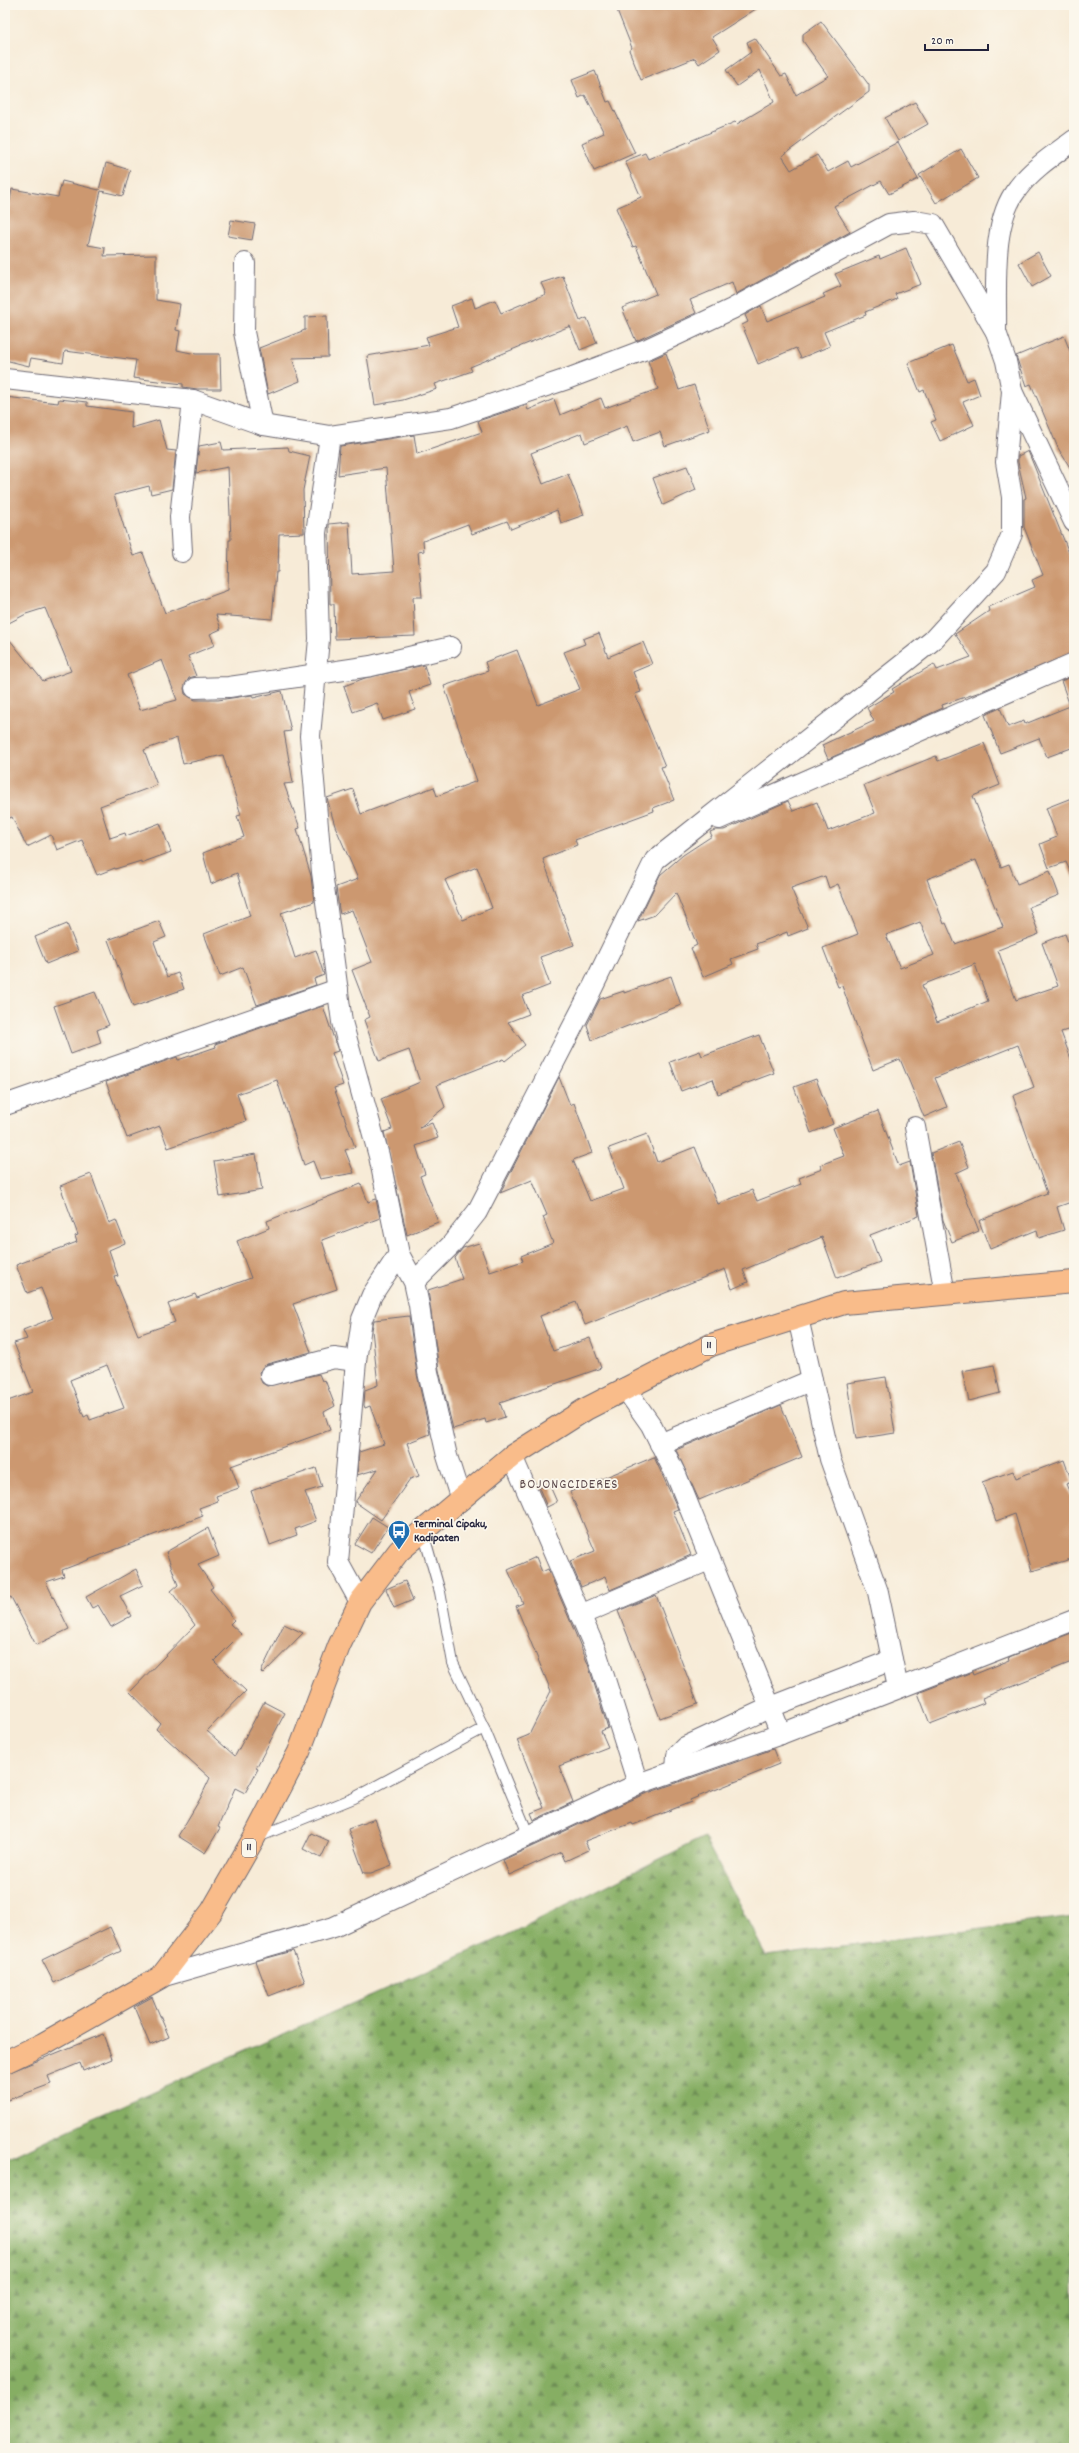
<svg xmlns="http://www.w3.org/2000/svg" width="1079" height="2453" font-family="Dekko,sans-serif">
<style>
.forest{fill:url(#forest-firs);stroke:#546850}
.building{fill:#cc986f;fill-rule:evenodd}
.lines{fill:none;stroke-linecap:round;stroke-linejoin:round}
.service-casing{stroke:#6d6872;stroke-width:12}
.minor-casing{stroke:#6d6872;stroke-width:22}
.trunk-casing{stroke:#6d6872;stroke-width:24}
.service{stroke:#fff;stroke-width:10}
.minor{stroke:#fff;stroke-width:20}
.trunk{stroke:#f9bc8a;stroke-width:22}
.labels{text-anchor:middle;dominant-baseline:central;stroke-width:3.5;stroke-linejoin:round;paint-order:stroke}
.shield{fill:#fbf7ec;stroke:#636270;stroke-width:1}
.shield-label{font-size:11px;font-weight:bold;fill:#22223b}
.poi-label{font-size:12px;font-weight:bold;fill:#22223b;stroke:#fbf7ec;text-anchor:start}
.quarter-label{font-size:14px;letter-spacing:1px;fill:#5e4b4d;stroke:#fbf7ec}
</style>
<defs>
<pattern id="forest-firs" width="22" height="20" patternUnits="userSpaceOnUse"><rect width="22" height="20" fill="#86ae64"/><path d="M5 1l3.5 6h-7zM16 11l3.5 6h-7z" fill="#6d8d54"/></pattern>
</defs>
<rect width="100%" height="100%" fill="#fbf7ec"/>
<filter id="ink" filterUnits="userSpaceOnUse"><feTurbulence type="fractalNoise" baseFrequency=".025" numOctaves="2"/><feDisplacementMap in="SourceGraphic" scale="8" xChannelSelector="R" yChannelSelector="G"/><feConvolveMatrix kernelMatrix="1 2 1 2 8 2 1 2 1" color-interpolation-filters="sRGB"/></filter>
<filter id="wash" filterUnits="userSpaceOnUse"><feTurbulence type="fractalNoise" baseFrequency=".012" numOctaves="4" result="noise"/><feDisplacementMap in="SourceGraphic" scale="16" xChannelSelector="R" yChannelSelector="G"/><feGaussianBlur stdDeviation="0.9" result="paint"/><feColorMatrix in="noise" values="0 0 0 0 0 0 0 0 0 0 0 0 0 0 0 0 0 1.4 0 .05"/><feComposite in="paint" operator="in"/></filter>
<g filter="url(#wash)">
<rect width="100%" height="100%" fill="#f7ebd7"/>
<polygon class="forest" points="704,1837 766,1956 1074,1916 1074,2448 5,2448 5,2160 91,2119 505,1936"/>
<g id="blocks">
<g class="building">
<polygon points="615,5 762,5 712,37 720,50 699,64 695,58 641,80 629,50 632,48"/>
<polygon points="821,21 869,85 869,92 782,156 791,170 817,155 828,172 848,161 851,167 898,142 918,179 889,194 881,181 834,206 850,232 736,294 732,282 690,300 696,313 636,341 622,308 656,294 636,246 633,247 616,208 641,197 625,161 645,153 648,159 735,122 737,124 774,102 760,70 737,86 726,70 751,52 747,42 755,38 781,76 786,74 796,95 828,76 803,41 803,34"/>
<polygon points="595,71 607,102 610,101 635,153 594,171 582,143 604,133 585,95 579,98 572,80"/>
<polygon points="915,102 928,124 898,141 885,118"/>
<polygon points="961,149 978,178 936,203 919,175"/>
<polygon points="106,163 130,170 123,196 101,191 88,245 105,248 104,256 156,255 156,300 180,304 176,330 180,331 177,350 196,354 220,354 221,389 197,389 183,387 183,384 133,378 136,360 65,351 63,363 31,358 29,366 5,360 5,227 12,189 58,197 62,181 99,190"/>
<polygon points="231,220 255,224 252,240 228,236"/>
<polygon points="906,248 921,284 895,294 897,299 865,312 866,315 824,332 830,346 801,358 796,348 758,364 742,325 748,322 745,315 761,306 767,321 825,297 823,294 841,286 835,274 879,256 880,259"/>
<polygon points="1038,252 1051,276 1032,287 1019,263"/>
<polygon points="563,276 580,321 587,318 597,343 580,350 570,326 470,367 472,371 435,384 437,389 403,400 375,405 367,356 429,345 426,337 458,327 451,306 472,298 475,308 495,300 501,313 546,294 541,283"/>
<polygon points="327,316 328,357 292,358 300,381 268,394 259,348 305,330 305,317"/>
<polygon points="1064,336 1074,361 1074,474 1058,448 1031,384 1026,386 1016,356"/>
<polygon points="952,345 967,381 974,378 980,395 963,402 974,425 940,441 931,422 936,420 924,390 920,392 908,363"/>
<polygon points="666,353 679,390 694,385 710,430 665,446 660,432 633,442 627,426 585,443 582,433 531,453 543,484 568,474 584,515 561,523 557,510 511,529 507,521 472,534 468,524 423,541 424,551 418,552 422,597 413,597 415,636 335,639 334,604 330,604 329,524 349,522 352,574 394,571 386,468 338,475 340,446 414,435 417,454 482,432 478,421 526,405 528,410 554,399 560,415 601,398 605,408 658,389 648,361"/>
<path d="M 5,397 L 58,403 L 59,399 L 87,402 L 87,406 L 132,412 L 131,428 L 159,420 L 167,450 L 176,451 L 172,489 L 151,494 L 149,486 L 114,495 L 133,556 L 143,553 L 165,613 L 228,590 L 229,540 L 231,540 L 228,467 L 196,473 L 199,446 L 221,442 L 223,450 L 288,447 L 289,451 L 310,456 L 303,490 L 304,533 L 279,534 L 278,572 L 276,572 L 272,619 L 216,615 L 221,629 L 210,634 L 215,645 L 188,656 L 196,676 L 189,678 L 184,688 L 185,694 L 195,700 L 218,700 L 252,695 L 253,698 L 282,691 L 291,731 L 284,732 L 293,783 L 284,784 L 300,828 L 297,829 L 311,876 L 314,902 L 281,913 L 295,958 L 316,950 L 324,975 L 314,979 L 316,985 L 257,1005 L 243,967 L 220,976 L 204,934 L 250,916 L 237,873 L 211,884 L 203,853 L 244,837 L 237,816 L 241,815 L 223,755 L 183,764 L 177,738 L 144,750 L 157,785 L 100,806 L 110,838 L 125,833 L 126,836 L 160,823 L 171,852 L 141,863 L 141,861 L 115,869 L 115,868 L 97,875 L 82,840 L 57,850 L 51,835 L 27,847 L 12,817 L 5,820 L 5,634 L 43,681 L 71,671 L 45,608 L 26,614 L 5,625 ZM 162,660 L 177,700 L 140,710 L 127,675 Z"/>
<polygon points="1028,451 1074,565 1074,652 977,693 942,705 943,708 828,759 822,745 874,721 867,708 894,692 892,689 934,664 937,670 971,657 955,634 989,611 988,607 1035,587 1032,580 1043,575 1024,527 1024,499 1026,498 1018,462 1018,456"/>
<polygon points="687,466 696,490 663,505 653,478"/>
<path d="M 599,633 L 608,657 L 643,642 L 652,664 L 633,672 L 641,692 L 635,694 L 665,766 L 661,767 L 674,800 L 653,808 L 654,811 L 575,840 L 577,845 L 543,859 L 574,945 L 540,957 L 550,985 L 522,996 L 529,1014 L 508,1022 L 525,1045 L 505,1061 L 503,1059 L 437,1085 L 445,1107 L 419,1128 L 432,1123 L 438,1138 L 416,1146 L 425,1174 L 420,1176 L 438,1222 L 407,1235 L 384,1132 L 392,1129 L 381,1099 L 420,1082 L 409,1050 L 379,1061 L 364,1020 L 370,1017 L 352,970 L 372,962 L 352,910 L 340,914 L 339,909 L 336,887 L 358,879 L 335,826 L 327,798 L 353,789 L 361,814 L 434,787 L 437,796 L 477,781 L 444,686 L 488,671 L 485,662 L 517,650 L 538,705 L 580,689 L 564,652 L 585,644 L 583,639 ZM 477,867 L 492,908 L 463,920 L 445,880 Z"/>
<polygon points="424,665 430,685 409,692 415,709 383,720 377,703 353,712 344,686 365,678"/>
<polygon points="1074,676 1074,747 1047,757 1039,738 1000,753 985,715 1000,708 1008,727 1024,721 1025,724 1070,706 1061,681"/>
<path d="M 984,743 L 1000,785 L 973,796 L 1001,867 L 1009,864 L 1017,884 L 1050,871 L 1059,895 L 1029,907 L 1039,934 L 998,950 L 1016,1000 L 1058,986 L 1042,943 L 1065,934 L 1074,958 L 1074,1028 L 1061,1032 L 1074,1067 L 1074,1201 L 1057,1207 L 1064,1230 L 1039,1238 L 1037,1230 L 990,1249 L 979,1221 L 1047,1193 L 1013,1096 L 1034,1087 L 1018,1045 L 935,1078 L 947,1107 L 924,1117 L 900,1059 L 873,1070 L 842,986 L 838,987 L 823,948 L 858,934 L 838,884 L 829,888 L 825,876 L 791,888 L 808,928 L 788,936 L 787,932 L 756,944 L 758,949 L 731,959 L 733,964 L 703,977 L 691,948 L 697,945 L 676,893 L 655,915 L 638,921 L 660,875 L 683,855 L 712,836 L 710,832 L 715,830 L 724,830 L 788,801 L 793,811 L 817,802 L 828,831 L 875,813 L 864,785 L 936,756 L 938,761 ZM 976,860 L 1003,927 L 955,944 L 946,923 L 944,924 L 927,879 ZM 920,922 L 934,955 L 900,968 L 886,935 ZM 975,964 L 988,1001 L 937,1022 L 922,985 Z"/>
<polygon points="1074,797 1074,878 1073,878 1066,862 1049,868 1040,844 1057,837 1046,808"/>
<polygon points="159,921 166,937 154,942 167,977 178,973 184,989 133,1007 108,940"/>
<polygon points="67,924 78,951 46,964 35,937"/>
<polygon points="671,976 681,1005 592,1040 587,1025 600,999 624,991 624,993"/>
<polygon points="95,992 109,1025 97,1030 101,1043 71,1054 54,1006"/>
<polygon points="323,1006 338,1051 332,1053 343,1085 334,1088 355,1147 345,1150 354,1173 320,1179 313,1161 304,1165 277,1080 237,1094 246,1121 168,1148 160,1126 127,1138 106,1082 177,1057 178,1060 216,1047 215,1044"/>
<polygon points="759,1035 774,1073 718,1094 713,1079 681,1091 670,1062 700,1051 702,1056"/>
<polygon points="559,1077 570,1105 574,1103 592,1153 573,1160 590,1201 624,1189 609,1148 647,1134 657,1162 695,1147 718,1204 752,1190 757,1201 801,1184 799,1178 822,1169 820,1165 844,1156 833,1128 878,1111 899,1166 910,1162 919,1216 870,1235 880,1262 837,1278 822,1237 743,1270 748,1282 732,1289 725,1269 585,1325 576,1302 540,1316 553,1351 590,1338 601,1368 500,1403 505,1417 486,1423 485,1419 453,1429 439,1370 428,1290 462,1279 455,1258 463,1248 479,1243 490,1272 523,1261 521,1256 553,1243 543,1217 547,1215 532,1180 500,1193"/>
<polygon points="816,1079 833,1124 811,1133 794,1087"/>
<polygon points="959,1142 969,1167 956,1173 979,1231 952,1242 943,1220 931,1153"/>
<polygon points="256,1154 262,1190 220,1197 214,1161"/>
<path d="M 91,1174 L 109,1223 L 116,1220 L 125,1243 L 109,1250 L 118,1276 L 114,1277 L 138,1335 L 175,1322 L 168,1304 L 195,1294 L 197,1298 L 251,1278 L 237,1241 L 269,1228 L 267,1221 L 361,1184 L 368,1202 L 376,1199 L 380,1218 L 322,1240 L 337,1289 L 293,1304 L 311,1352 L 267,1364 L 259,1372 L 262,1383 L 267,1386 L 319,1374 L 322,1381 L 325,1380 L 335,1406 L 324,1412 L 330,1430 L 231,1466 L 239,1488 L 216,1496 L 218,1501 L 199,1508 L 203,1516 L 62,1570 L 64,1576 L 46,1582 L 69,1629 L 36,1645 L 11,1597 L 5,1599 L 5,1402 L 33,1392 L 14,1343 L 27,1339 L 23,1330 L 53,1318 L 41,1288 L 27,1293 L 16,1265 L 77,1242 L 75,1236 L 78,1235 L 60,1186 ZM 107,1365 L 124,1408 L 90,1420 L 88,1415 L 84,1417 L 70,1380 Z"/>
<polygon points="409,1316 417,1374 430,1434 407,1443 419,1476 410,1479 381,1520 355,1502 378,1469 357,1475 359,1452 384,1444 370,1406 365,1408 364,1405 365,1390 378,1385 372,1330 374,1320"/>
<polygon points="994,1365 1000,1393 969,1401 962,1371"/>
<polygon points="886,1377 895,1433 856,1439 847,1383"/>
<polygon points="781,1405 802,1457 699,1500 676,1450"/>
<polygon points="654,1457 678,1509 673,1511 691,1555 610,1590 605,1577 581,1587 570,1561 595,1551 570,1492"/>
<polygon points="1064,1460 1072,1482 1066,1484 1074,1503 1074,1558 1032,1571 1015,1514 996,1521 982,1482 1013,1471 1016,1478"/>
<polygon points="316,1468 322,1487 305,1492 316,1521 295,1529 297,1535 270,1545 251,1491"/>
<polygon points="549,1484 557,1502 547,1507 539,1488"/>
<polygon points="372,1517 388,1527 371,1553 355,1544"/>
<polygon points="208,1528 219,1556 198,1565 213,1587 210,1589 234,1620 230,1624 241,1634 214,1661 246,1691 207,1731 235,1756 264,1702 285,1713 256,1768 258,1769 245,1793 235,1788 218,1827 220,1828 205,1853 178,1836 200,1799 210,1778 156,1729 160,1723 130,1692 195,1625 171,1591 178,1585 166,1552"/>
<polygon points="536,1557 542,1572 548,1569 569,1618 588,1664 608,1728 601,1731 608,1747 559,1766 573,1802 534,1820 531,1813 544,1808 517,1740 529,1735 551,1691 516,1606 523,1603 508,1570"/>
<polygon points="136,1569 143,1585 120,1596 131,1616 111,1627 98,1605 92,1608 86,1597"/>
<polygon points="405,1581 413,1600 394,1608 386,1589"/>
<polygon points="656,1595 698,1704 660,1718 618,1611"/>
<polygon points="284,1624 303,1633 263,1674 261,1672"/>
<polygon points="1074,1632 1074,1661 982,1698 984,1703 930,1724 918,1693 972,1672 973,1675 1010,1660 1009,1657"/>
<polygon points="773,1749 779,1764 690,1800 691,1802 633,1825 632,1823 585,1841 589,1850 565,1861 561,1852 509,1875 503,1860 642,1795"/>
<polygon points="375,1819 392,1865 371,1873 364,1873 348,1829"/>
<polygon points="311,1833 329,1841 321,1858 303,1849"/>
<polygon points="110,1927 121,1951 54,1983 42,1960"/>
<polygon points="293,1951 305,1982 269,1996 256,1961"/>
<polygon points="152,1997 169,2037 150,2045 134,2007"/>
<polygon points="103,2034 112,2059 83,2071 80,2063 48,2076 51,2084 5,2101 5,2074"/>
</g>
</g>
</g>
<g filter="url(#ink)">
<use href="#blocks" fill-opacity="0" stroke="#6d6872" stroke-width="1"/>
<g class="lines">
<g class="service-casing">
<g id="service">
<polyline points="484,1728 529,1836"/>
<polyline points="258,1837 354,1798 484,1728 453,1663 440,1592 423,1532"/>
</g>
</g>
<g class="minor-casing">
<g id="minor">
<polyline points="245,263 244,332 263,425"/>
<path d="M 996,332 C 997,289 990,222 1018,188 C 1032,169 1055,154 1074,140"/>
<polyline points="5,379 193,400 263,425 330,436"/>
<polyline points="1012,391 1074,522"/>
<polyline points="182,552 180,517 193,400"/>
<polyline points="195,688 229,687 371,666 451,647"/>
<polyline points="719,819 1074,663"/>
<polyline points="5,1105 338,989"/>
<polyline points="915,1127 945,1294"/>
<polyline points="414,1282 451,1245 477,1212 587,999 655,860 932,641 996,571 1012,534 1012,497 1006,462 1012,391 1006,361 996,332 933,224 914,221 889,224 732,309 649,348 567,379 451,418 330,436 316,533 319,639 310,736 322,872 342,1022 379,1156 399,1254 414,1282 419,1305 428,1372 447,1456 461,1500"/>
<polyline points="798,1318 830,1459 878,1592 898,1688"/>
<polyline points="270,1375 334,1358 356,1361"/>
<polyline points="625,1388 651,1425 677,1477 781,1734"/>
<polyline points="660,1444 812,1380"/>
<polyline points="512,1456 596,1651 638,1784"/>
<polyline points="360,1602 338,1562 356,1361 362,1319 372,1295 399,1254"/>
<polyline points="580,1615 709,1560"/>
<polyline points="676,1771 677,1755 685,1747 771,1707 892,1660"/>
<polyline points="161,1977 334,1927 638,1784 781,1734 1074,1620"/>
</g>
</g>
<g class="trunk-casing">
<polyline id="trunk" points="5,2062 43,2044 161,1977 212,1911 254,1838 299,1752 339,1646 360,1602 399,1551 512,1456 586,1409 711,1345 844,1303 1074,1282"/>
</g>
<use href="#service" class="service"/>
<use href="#minor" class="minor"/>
<use href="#trunk" class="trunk"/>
</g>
</g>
<defs>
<g id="bus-pin" transform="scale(1.15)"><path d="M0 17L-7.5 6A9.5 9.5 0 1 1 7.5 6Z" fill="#1f6fb2" stroke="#fbf7ec"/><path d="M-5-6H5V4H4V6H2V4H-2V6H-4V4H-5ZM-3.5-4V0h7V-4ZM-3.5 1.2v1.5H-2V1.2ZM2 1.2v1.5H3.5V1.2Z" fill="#fff"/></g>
</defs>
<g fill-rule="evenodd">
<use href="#bus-pin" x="399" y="1531"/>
</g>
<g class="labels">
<g class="shield">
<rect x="702" y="1337" width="14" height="18" rx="3"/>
<rect x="242" y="1839" width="14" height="18" rx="3"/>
</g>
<g class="shield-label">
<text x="709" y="1346">11</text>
<text x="249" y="1848">11</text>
</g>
<g class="poi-label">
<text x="414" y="1524">Terminal Cipaku,<tspan x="414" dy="14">Kadipaten</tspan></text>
</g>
<g class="quarter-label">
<text x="569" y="1485">BOJONGCIDERES</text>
</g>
</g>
<rect width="1079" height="2453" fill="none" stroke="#fbf7ec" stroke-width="20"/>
<path d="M925 44v6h63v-6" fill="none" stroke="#22223b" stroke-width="2"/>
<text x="931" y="44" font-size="12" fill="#22223b" stroke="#fbf7ec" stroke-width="3" paint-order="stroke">20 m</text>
</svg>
